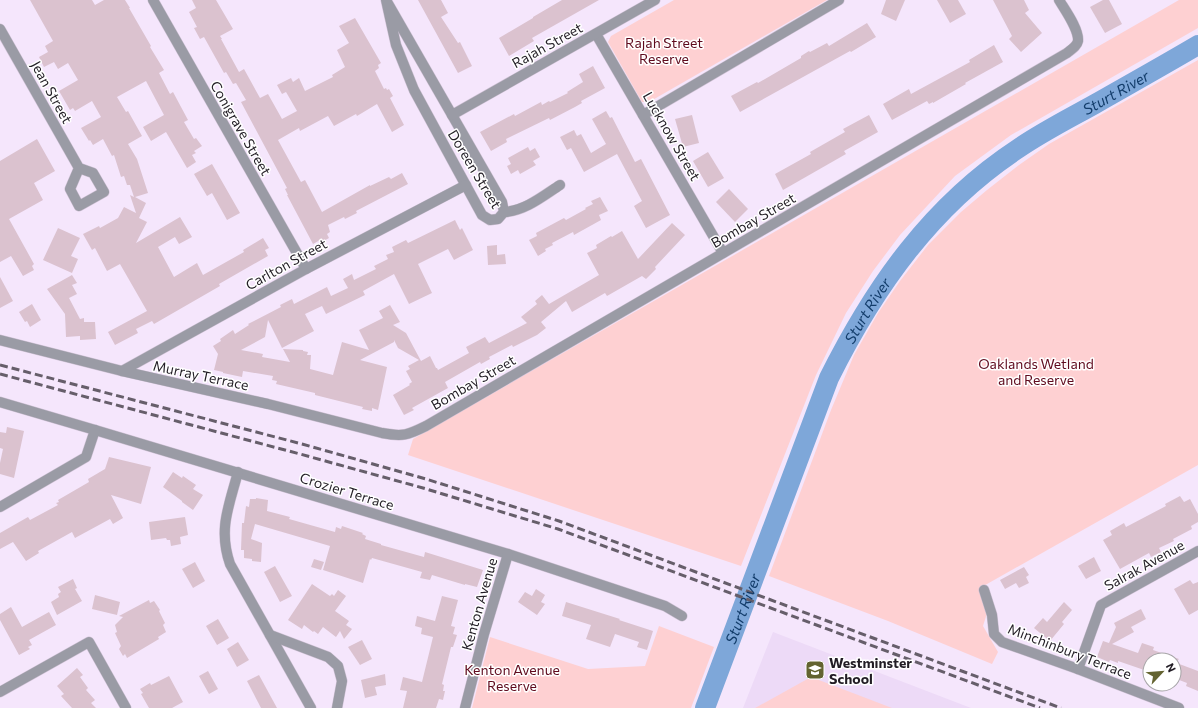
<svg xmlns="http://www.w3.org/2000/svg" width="1198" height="708" font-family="Commissioner,sans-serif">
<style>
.built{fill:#eddaf7}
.green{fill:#fed0d2}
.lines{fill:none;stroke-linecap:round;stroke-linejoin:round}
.river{stroke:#7ea7d9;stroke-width:20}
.building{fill:#dbc2cf}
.street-casing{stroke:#cfc2d5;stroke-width:11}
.street{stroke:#9a9ba5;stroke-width:10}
.rail{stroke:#665e6a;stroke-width:3;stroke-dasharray:8 4;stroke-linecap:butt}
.labels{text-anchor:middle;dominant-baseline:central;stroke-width:3;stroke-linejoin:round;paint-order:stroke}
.park-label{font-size:14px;fill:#5f0a1d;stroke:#fff}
.street-label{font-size:14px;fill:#221d25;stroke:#fff}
.poi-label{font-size:14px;font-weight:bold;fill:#221d25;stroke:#fff;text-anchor:start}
.water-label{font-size:15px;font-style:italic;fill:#133d6b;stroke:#fff}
</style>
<rect width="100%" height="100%" fill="#f5e6fc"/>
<polygon class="built" points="773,632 971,708 743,708"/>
<g class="green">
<polygon points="674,0 827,0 649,102 642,102 608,42 611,36"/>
<polygon points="1179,0 1198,0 1198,28 1011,135 955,176 900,235 873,271 846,313 816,375 741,566 408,455 413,439"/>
<polygon points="1198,60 1198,465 980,588 988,610 983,626 998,652 992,664 888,621 769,576 831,410 854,355 878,313 900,281 928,245 961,212 987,190 1019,165 1049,144"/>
<polygon points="659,626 714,647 691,708 472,708 490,637 588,669 645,666"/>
<polygon points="811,677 892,708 755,708"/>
</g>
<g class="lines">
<path class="river" id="s1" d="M 705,708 L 829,378 C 875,286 932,205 1019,148 C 1044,131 1070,118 1095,104 C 1130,84 1164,65 1198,45"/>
</g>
<g class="building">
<polygon points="30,0 92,0 95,5 104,0 125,0 130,8 129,8 151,46 150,47 164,70 159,73 170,94 173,92 188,120 184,122 194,139 196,138 202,146 194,151 196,153 192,155 196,162 187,168 166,132 151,141 143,127 164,115 146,81 117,97 126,112 128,111 142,136 128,144 137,159 148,193 135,197 146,203 139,218 147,222 136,243 180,217 192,237 179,244 175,237 158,247 174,277 197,263 203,275 244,252 243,250 263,238 269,248 265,250 268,256 219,284 220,286 154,324 152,321 136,329 138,333 115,345 108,332 147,311 120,264 107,271 95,248 92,250 83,234 99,226 100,228 118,218 124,207 136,213 130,195 134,197 130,185 127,185 124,176 121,177 114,155 112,156 103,139 93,145 90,140 89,141 81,128 101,117 92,101 75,111 73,108 70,110 59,91 78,80 68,63 58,69 54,62 44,67 39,57 48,52 45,46 53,41"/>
<polygon points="192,0 216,0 233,29 220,36 222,39 221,39 239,72 244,69 260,98 268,94 282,119 297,111 286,92 282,94 277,85 291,78 293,82 299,78 305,91 333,77 332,75 345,67 337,50 349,43 339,26 355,18 381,63 378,65 379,68 375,71 384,89 386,88 387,90 389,89 393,96 390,98 404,125 392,132 377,104 357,116 356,114 334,126 328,116 300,131 299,128 278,140 301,182 305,180 322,212 370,185 370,186 389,177 391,179 402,173 408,184 356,211 357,213 345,219 344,217 328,225 330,232 327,234 329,238 322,242 320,240 313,244 287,195 288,195 285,189 287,188 241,102 246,100 236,83 233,84 226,72 224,73 204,37 200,39 194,28 197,27 189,12 196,8"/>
<polygon points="418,0 441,0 448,13 441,17 458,43 460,42 472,66 458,73"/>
<polygon points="562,0 599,0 532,38 534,41 509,56 499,38 533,18 533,17"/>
<polygon points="886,0 905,0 896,21 881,14"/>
<polygon points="937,0 958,0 966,14 950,23"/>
<polygon points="993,0 1024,0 1029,10 1025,13 1042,33 1021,52 1009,39 1012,36"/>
<polygon points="1103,0 1109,0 1122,24 1105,33 1090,7"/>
<polygon points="867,23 876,37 851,52 850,51 740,112 731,96 757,82 758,83 801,58 801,56 809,51 810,52 827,43 829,46"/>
<polygon points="994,45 1003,62 965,83 966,84 933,103 933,102 929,104 927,101 892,120 883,104 909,89 911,94 970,62 969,60"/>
<polygon points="593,66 605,88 581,101 582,103 575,107 550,120 549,118 506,139 507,142 491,151 480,132 514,114 515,116 541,102 542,105 549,101 550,102 568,93 567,92 583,82 579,74"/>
<polygon points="606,111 610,118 612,117 635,162 641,159 670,215 646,228 634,206 642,201 617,154 584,172 571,148 567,150 560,137 574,130 577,136 581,134 591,153 606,144 592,119"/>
<polygon points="692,115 699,143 683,147 675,119"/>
<polygon points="869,115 878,132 844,151 846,154 783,190 775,174 811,154 810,152 845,132 843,129"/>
<polygon points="37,139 55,171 34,183 43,200 9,219 34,264 32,266 34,270 23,276 11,256 0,262 0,161"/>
<polygon points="528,147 530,151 535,148 540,157 533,161 536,165 520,174 518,170 511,174 507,166 511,164 508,158"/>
<polygon points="708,152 724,178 708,187 693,161"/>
<polygon points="212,164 240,213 227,220 212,193 207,196 194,174"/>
<polygon points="729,189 748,209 735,222 716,202"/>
<polygon points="600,197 608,211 599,215 601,220 574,235 573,232 552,243 553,245 545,249 546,251 538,256 529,240 537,236 536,233 564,218 566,220 586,209 585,208 593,204 591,201"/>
<polygon points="455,220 460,230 462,228 473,250 454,260 448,249 418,264 432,293 409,304 394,274 363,291 365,295 326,314 322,306 305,314 314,331 282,348 268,320 265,337 241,350 263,354 262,357 290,362 283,349 303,350 303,351 308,352 307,355 311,355 310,369 333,375 342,342 369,350 359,330 383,318 379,311 390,305 400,322 393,325 406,333 421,361 430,356 436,368 437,368 438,370 469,353 466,347 485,337 489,343 527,323 521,317 537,304 535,301 542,295 549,304 599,275 587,253 597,248 596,245 611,236 612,237 622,231 638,259 672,223 685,235 655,267 656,269 646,279 642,276 607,296 605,293 572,312 566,301 541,322 546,328 537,335 513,347 512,345 489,357 490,359 481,364 480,362 445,382 448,388 412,408 414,410 404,415 393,395 410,385 409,384 412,382 406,371 410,369 408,366 419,360 398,348 394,340 394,342 360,360 387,367 378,410 372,408 372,411 362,409 363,407 315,395 315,393 276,384 277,381 272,380 273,376 243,371 242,377 223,373 223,372 214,370 218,354 213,346 221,341 220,339 233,330 235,334 249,325 248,324 281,307 280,305 292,299 294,304 327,287 331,296 348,288 343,279 352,274 354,280 376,269 374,266 388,259 386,255 394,252 392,247 406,240 408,243"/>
<polygon points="58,228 80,238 71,256 78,259 72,273 43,260"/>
<polygon points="497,245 497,255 505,254 506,264 488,265 487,246"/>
<polygon points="72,275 77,283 72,285 77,294 69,298 80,319 84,318 84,322 95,322 96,339 80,340 80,336 66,337 65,314 47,289"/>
<polygon points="0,277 13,301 0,308"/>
<polygon points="32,304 41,320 30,327 27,321 25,322 19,312"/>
<polygon points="7,427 24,431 14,478 0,474 0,463 3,449 0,448 0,432 6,433"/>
<polygon points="109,457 151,467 141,504 111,495 123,518 113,524 110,519 75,538 72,532 38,551 39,553 26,561 13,542 0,549 0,533 28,517 30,520 58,505 56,503 59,502 58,500 89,482 88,479 105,469"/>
<polygon points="173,472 182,478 183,476 196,485 193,489 203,495 193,510 182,502 182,501 163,487"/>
<polygon points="1180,496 1184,502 1190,499 1198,514 1198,522 1191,526 1192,529 1173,539 1174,541 1159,548 1161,552 1151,557 1149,553 1120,569 1103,540 1112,535 1110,531 1124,523 1126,527 1166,506 1165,504"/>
<polygon points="256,498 268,500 267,511 290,517 289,519 335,532 336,527 341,529 342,526 363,533 362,534 366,536 365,539 381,544 381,545 424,557 425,552 483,570 477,587 465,584 465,585 432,575 430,580 420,578 422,572 372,558 371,560 370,559 363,583 323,570 330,546 255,524 251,539 262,543 261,562 252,561 252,559 244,558 244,550 241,550 242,523 244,523 246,506 249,507 250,499 256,499"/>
<polygon points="185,517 188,535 180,537 181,544 171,546 170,540 167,540 166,538 151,540 149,522"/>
<polygon points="1094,557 1101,571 1086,579 1078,566"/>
<polygon points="314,559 324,562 321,570 311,567"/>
<polygon points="195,562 205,581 193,588 182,569"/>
<polygon points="275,566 292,596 280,602 264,572"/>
<polygon points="1024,567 1029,575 1026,577 1029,583 1019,588 1016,583 1005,589 1000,580"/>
<polygon points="73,579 77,588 75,589 82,601 57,615 51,602 59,597 58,594 61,592 58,587"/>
<polygon points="1190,580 1193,584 1198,582 1198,610 1189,615 1174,589"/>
<polygon points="312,584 330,596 332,594 334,596 338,590 346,596 335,611 349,621 346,625 352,629 344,639 340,631 336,637 323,627 318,634 314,631 313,632 304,625 302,629 288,620"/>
<polygon points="536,589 545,595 541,602 545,604 537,615 518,602 525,592 532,596"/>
<polygon points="95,595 120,602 117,615 92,609"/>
<polygon points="442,596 458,600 451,626 455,627 453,634 457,635 453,647 451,647 442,684 444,685 443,691 445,691 443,700 439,699 436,708 403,708 407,691 400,690 403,677 422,682 433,637 421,634 422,628 415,626 417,616 435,621"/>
<polygon points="149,600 150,603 154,601 160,610 159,611 165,623 163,625 166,632 158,637 159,639 127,658 125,654 123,656 119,649 121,646 115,633 117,632 115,625 123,617 119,616"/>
<polygon points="566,602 620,619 619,620 653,631 647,650 637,647 639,642 615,634 610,647 586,639 591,625 562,616"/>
<polygon points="1064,602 1072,610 1062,622 1064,624 1050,641 1034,628 1043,618 1047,622"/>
<polygon points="11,607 22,627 49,612 56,625 29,640 32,645 28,647 30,649 19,655 0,620 0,614"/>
<polygon points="1141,609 1146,619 1131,627 1134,632 1112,644 1138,653 1142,643 1154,647 1153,650 1179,659 1178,660 1150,660 1150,672 1118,661 1118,663 1110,660 1109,662 1097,657 1103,641 1109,643 1116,627 1114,623"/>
<polygon points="218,619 229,638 217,645 206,626"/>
<polygon points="362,640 372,659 360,665 348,647"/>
<polygon points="238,642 249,660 237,667 227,649"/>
<polygon points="1174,662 1198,671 1198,691 1186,686 1187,683 1174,678"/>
<polygon points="77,668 83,675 80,677 88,688 86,690 95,700 91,703 96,708 72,708 61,696 64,694 57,686"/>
<polygon points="208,671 218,689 209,694 199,676"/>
<polygon points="385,674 386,685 375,687 377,695 365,698 361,680"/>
<polygon points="259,675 277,708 261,708 247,681"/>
<polygon points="169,676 183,702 172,708 149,708 141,694 143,693 140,689 150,683 151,685"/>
</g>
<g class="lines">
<g class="street-casing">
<g id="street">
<polyline points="153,0 306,269"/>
<polyline points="386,0 396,45 414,90 482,215 490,220 498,219 504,212 502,202 386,0"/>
<polyline points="0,29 79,168 93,173 104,192 79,206 70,189 79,168"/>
<polyline points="596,34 723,253"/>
<polyline points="452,115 655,0"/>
<polyline points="643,115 839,0"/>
<path d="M 504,212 C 525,211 543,196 560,185"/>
<path d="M 0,340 L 122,371 L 268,404 L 382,433 C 403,437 408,435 426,426 L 1067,53 C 1072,49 1077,46 1078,41 C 1079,29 1065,10 1059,0"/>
<polyline points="122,371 306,269 466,185"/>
<polyline points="0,402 95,430 508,554 665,606 682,616"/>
<path d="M 238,472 C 229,506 218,529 230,564 L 311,708"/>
<polyline points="0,507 86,457 95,430"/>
<polyline points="984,590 992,615 994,634 1002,642 1078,669 1179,708"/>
<polyline points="270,635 328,657 338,666 342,681 337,708"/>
<polyline points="1078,669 1101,605 1198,551"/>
<polyline points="0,692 89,642 126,708"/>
<polyline points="465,708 484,634 508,554"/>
</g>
</g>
<use href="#street" class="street"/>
<g class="rail">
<polyline points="0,365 302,444 426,479 559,521 1061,708"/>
<polyline points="0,374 300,454 423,488 558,529 1040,708"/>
</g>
</g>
<defs>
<g id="school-square" transform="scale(1)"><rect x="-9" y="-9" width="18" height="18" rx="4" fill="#636330" stroke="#fff"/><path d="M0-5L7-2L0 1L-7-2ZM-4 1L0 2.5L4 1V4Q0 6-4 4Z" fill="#fff"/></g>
</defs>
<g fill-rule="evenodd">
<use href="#school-square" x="815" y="670"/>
</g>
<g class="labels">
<g class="park-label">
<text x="664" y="42">Rajah Street<tspan x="664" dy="16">Reserve</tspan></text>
<text x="1036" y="363">Oaklands Wetland<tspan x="1036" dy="16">and Reserve</tspan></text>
<text x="512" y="669">Kenton Avenue<tspan x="512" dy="16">Reserve</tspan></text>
</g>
<g class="street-label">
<text transform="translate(547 45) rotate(-29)">Rajah Street</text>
<text transform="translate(52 92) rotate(61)">Jean Street</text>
<text transform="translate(241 128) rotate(60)">Conigrave Street</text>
<text transform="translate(672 136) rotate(60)">Lucknow Street</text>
<text transform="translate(475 169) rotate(59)">Doreen Street</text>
<text transform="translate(753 220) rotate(-30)">Bombay Street</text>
<text transform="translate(286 264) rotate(-29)">Carlton Street</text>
<text transform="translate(201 375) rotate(12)">Murray Terrace</text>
<text transform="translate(473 382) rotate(-30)">Bombay Street</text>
<text transform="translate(347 491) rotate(17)">Crozier Terrace</text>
<text transform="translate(1144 565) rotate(-29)">Salrak Avenue</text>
<text transform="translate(479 604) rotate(-74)">Kenton Avenue</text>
<text transform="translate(1070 651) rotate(21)">Minchinbury Terrace</text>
</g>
<g class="poi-label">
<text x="829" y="662">Westminster<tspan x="829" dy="16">School</tspan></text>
</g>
<g class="water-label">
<text stroke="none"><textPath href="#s1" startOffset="766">Sturt River</textPath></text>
<text stroke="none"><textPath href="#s1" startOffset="430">Sturt River</textPath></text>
<text stroke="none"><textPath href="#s1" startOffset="106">Sturt River</textPath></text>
</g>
</g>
<g transform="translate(1162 672) rotate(64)"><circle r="19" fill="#ffffff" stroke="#a7a5a8"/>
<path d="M0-3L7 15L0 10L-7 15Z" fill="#636330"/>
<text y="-6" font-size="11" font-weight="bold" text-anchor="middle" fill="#221d25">N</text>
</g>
</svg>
